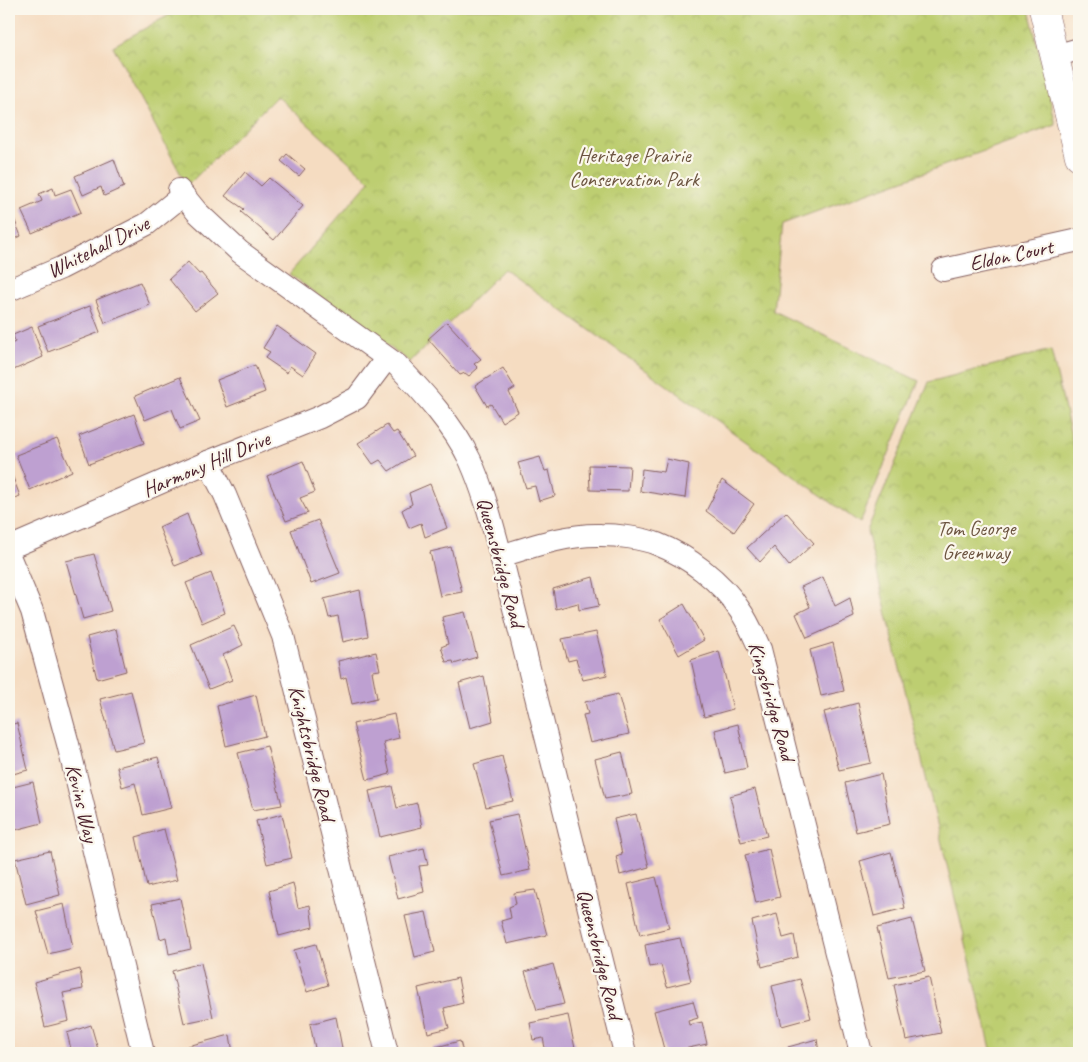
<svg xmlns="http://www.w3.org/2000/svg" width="1088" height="1062" font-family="Caveat,sans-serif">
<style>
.park{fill:url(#park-crowns);stroke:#84764e}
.building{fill:#bea0d1}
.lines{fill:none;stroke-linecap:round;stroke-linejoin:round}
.minor-casing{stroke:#866160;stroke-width:24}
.major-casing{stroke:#866160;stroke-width:29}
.minor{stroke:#fff;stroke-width:22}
.major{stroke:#fff;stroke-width:28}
.labels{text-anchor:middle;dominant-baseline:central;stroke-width:4.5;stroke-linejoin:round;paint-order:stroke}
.park-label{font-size:21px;fill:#6c5440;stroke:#fbf7ec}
.street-label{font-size:21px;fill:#4a1f2b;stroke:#fbf7ec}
</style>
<defs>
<pattern id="park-crowns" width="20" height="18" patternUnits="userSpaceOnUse" patternTransform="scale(1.25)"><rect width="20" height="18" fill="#bdce71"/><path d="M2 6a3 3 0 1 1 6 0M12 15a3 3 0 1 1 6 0" fill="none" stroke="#a4b062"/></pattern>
</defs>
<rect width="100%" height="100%" fill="#fbf7ec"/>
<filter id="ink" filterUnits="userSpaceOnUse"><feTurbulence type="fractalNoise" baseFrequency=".02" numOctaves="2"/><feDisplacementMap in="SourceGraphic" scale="10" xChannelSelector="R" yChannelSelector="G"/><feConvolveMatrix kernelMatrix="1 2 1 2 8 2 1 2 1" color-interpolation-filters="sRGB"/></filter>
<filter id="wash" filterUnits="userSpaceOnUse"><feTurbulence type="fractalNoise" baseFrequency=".0096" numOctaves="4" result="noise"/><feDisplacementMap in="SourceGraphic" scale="20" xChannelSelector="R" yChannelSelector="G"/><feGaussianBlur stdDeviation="1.12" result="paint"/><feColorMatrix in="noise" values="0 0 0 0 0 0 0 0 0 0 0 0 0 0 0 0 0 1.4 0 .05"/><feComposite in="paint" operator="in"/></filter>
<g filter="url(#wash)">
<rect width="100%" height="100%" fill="#f5dcc1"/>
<g class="park">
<polygon points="180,9 1029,9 1056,125 782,224 773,311 919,381 860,523 504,269 410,362 289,274 370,181 277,96 187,186 113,46"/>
<polygon points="1051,350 1079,470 1079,1053 992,1053 867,531 929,382"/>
</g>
<g id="blocks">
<g class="building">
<polygon points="287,154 305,169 299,176 281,161"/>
<polygon points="114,159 124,187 104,196 101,187 83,195 75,176"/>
<polygon points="245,172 261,186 269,178 303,206 274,240 241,212 244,209 225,196"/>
<polygon points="53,188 55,195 71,189 81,212 32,233 21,210 42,201 39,194"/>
<polygon points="9,206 21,236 9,242"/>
<polygon points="188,262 199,274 201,273 218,293 195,311 169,279"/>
<polygon points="140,282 150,305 105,323 96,300"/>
<polygon points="90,306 100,332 48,352 38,326"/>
<polygon points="447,322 481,359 474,364 478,368 469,376 465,373 460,375 428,339"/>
<polygon points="277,326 316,354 303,375 290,366 287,373 265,358 270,352 263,348"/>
<polygon points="32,327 43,357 9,372 9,345 15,342 13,335"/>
<polygon points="255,365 265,392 227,407 217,380"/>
<polygon points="503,368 515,388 509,392 518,412 502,422 491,404 487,406 475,386"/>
<polygon points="180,377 200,421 180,429 172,409 145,420 135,396"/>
<polygon points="134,414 144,443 89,464 79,436"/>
<polygon points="387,425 393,433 397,431 413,456 389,471 380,460 373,464 358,443"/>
<polygon points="57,439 72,471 30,490 16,455"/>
<polygon points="540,457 545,471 549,470 555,496 539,501 535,486 526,488 518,463"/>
<polygon points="667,459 689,464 685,498 640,491 642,469 664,472"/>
<polygon points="303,461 315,492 300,498 308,513 286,521 267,476"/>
<polygon points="589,465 630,466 628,491 590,490"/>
<polygon points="9,467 20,496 9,501"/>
<polygon points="722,480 754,504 734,532 706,511"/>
<polygon points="430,484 447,528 425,537 421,523 409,528 402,510 412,504 409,493"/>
<polygon points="786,512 814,543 789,566 774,547 760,562 747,548"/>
<polygon points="187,514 202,555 175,566 159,527"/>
<polygon points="318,520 340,573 311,584 291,530"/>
<polygon points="451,547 462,592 440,596 430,552"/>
<polygon points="94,554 111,611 83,619 66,561"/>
<polygon points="211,573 225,613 202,623 186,583"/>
<polygon points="593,577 599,606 579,610 578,603 556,609 553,589"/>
<polygon points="823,577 835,606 850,598 854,617 807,638 796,614 810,607 801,587"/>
<polygon points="360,590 368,636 343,642 338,616 329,618 324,599"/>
<polygon points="684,604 704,640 679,655 660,619"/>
<polygon points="465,612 477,657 454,664 453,661 446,662 441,647 448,644 442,617"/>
<polygon points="234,626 243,645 223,655 232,680 209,689 191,645"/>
<polygon points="116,629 126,671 97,679 87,637"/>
<polygon points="596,632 607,675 583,680 576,659 568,661 562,639"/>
<polygon points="833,643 844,691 821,696 810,650"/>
<polygon points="719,651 733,709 704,717 691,660"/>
<polygon points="376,652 380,670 372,671 377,698 352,704 346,677 341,679 338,661"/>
<polygon points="484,676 493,721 470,728 459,683"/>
<polygon points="131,691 144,743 114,750 100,699"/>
<polygon points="618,694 629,734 590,743 583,715 588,714 585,702"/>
<polygon points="256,695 265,736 226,746 217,706"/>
<polygon points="858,703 871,763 839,770 824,712"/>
<polygon points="394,714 399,738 383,742 390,774 367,780 353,724"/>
<polygon points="17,723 28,770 9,775 9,725"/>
<polygon points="738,724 747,768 725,773 715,730"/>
<polygon points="267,746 282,805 253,810 238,753"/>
<polygon points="622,752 632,794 605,799 595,759"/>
<polygon points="502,756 513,801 486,807 474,764"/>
<polygon points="158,757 171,808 143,815 135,783 122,787 117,767"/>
<polygon points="881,774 890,824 856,832 845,783"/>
<polygon points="33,782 42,823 15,830 9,807 9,788"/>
<polygon points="392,786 397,808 417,803 422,827 380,837 369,791"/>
<polygon points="755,789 767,836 741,842 730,796"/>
<polygon points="282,814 292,858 267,864 256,821"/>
<polygon points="517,814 530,870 503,876 489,820"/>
<polygon points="636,814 649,867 620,875 616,856 622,854 614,819"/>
<polygon points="164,829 177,880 147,887 136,837"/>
<polygon points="424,848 428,865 419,866 424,892 398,899 388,857"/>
<polygon points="769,849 780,897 756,903 745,855"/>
<polygon points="50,851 60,895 26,904 15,859"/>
<polygon points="891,852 905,908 874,916 860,861"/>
<polygon points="656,877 669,928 640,935 628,884"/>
<polygon points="293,883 298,908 310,905 313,927 279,936 269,891"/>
<polygon points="535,890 547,935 507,944 501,921 511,918 509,907 516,904 514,893"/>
<polygon points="180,898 191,949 169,954 166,937 160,939 152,904"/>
<polygon points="64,904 73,948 48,954 36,911"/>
<polygon points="426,912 435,952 415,957 405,916"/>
<polygon points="777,914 783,938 794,935 798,957 762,967 752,921"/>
<polygon points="912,919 925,971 889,978 877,928"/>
<polygon points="680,938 691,981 667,987 661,965 649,967 645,945"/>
<polygon points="316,944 328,985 307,992 294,950"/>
<polygon points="201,963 213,1017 184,1023 172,971"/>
<polygon points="553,964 564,1004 537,1010 525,972"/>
<polygon points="80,969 83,989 63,993 69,1021 45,1027 34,982"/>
<polygon points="929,977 941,1033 906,1040 894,985"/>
<polygon points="458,978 463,1003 444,1008 449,1028 428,1033 418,988"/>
<polygon points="800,979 811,1018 782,1026 772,986"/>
<polygon points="693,1001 698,1018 688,1021 689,1025 702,1022 707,1044 665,1053 654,1011"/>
<polygon points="568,1015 576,1053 546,1053 543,1038 533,1040 530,1023"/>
<polygon points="336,1017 343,1053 316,1053 310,1024"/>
<polygon points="91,1025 99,1053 72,1053 67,1033"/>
<polygon points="230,1035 233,1053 189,1053 188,1046"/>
<polygon points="817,1039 819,1053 789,1053 788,1047"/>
<polygon points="460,1041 463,1053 433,1053 432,1048"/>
</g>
</g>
</g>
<g filter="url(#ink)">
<use href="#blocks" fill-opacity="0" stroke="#866160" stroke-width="1"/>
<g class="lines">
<g class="minor-casing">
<g id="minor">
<polyline points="1055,56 1079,49"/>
<path d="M 179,190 L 197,212 L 240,252 L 397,365 C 423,392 454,426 470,460 C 484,491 492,523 501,556 L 625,1053"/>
<polyline points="943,270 1079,240"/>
<polyline points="9,290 61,268 147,224 183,195"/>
<polyline points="208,462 225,495 283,636 387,1053"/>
<polyline points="9,548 208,462 320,417 357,398 387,358"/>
<polyline points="9,556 32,611 68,744 143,1053"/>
<path d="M 501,556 C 533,546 567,534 601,535 C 617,535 642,538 657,544 C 688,556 721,581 739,609 C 748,621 754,636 760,649 L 861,1053"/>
</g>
</g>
<g class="major-casing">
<polyline id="major" points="1043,9 1079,156"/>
</g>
<use href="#minor" class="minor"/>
<use href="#major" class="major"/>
</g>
</g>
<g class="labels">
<g class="park-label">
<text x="634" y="155">Heritage Prairie<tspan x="634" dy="24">Conservation Park</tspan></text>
<text x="976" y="528">Tom George<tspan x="976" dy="24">Greenway</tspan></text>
</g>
<g class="street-label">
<text transform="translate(98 247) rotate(-27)">Whitehall Drive</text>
<text transform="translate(1011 255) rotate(-12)">Eldon Court</text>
<text transform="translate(206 464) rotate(-23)">Harmony Hill Drive</text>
<text transform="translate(501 562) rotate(75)">Queensbridge Road</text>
<text transform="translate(772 701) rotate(74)">Kingsbridge Road</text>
<text transform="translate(312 753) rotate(76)">Knightsbridge Road</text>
<text transform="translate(82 803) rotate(76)">Kevins Way</text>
<text transform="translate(600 954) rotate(76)">Queensbridge Road</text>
</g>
</g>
<rect width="1088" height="1062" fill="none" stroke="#fbf7ec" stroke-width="30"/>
</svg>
